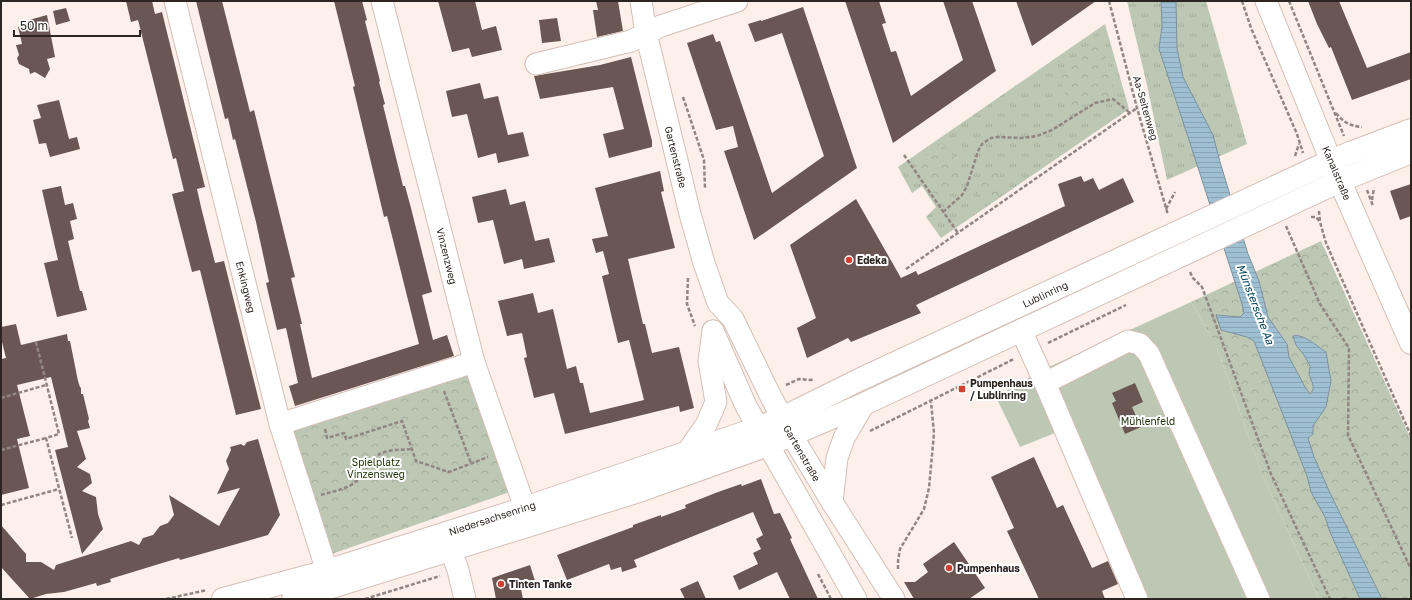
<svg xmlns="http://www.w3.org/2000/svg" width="1412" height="600" font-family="'Golos Text',sans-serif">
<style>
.grass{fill:url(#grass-tufts)}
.park{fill:url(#park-crowns)}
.garden{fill:#bdc8b4}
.water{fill:url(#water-rules);stroke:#7d919d}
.building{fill:#6a5754}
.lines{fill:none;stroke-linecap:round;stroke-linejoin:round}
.minor-casing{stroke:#d3bfb6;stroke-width:23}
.major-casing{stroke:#d3bfb6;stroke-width:24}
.path{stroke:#918682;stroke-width:2.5;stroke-dasharray:4 2;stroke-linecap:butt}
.minor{stroke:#fff;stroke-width:21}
.major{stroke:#fff;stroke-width:22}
.poi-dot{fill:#cd412e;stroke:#fff;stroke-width:1.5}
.labels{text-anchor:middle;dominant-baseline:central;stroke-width:4;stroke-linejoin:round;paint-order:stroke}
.street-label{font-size:10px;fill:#2d2522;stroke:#fff}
.poi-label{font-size:10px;font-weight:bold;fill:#2d2522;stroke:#fff;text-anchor:start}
.park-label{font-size:10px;fill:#1b3003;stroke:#fff}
.water-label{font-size:11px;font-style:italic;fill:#00415c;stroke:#fff}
</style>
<defs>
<pattern id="grass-tufts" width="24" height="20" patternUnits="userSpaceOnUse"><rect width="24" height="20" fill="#bdc8b4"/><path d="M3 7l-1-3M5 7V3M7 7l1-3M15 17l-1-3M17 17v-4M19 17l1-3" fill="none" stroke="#a3ac9a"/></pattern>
<pattern id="park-crowns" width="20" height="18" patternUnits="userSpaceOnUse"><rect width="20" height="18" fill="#bdc8b4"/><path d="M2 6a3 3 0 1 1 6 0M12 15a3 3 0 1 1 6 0" fill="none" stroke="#a3ac9a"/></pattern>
<pattern id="water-rules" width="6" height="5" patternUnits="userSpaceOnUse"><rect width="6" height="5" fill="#9fbfd2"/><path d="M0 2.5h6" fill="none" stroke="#89a4b4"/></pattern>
</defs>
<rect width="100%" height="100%" fill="#fdf0ea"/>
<g class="grass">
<polygon points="1127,1 1206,1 1247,144 1167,180 1147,85"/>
<polygon points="1105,24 1129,109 941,238 926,217 936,207 922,186 912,193 898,167"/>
</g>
<g class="park">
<path d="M 1100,35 L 1113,83 L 1111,96 L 1094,98 L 1074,110 C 1066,99 1062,86 1058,73 Z"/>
<polygon points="942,143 958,162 961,173 955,190 939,201 915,164"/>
<polygon points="985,172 998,173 1002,181 1002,193 991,200 975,192 978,179"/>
<polygon points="1321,241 1411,440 1411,599 1319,599 1262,474 1216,345 1191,302"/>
<polygon points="473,368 510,492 326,556 291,424"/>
</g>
<polygon class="garden" points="1191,302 1216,345 1262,474 1319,599 1130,599 1055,433 1020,447 996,397 1040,371"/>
<path class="water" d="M 1161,1 L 1176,1 L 1177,48 L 1183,77 L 1213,135 L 1220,162 L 1248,254 L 1259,281 L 1268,317 L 1287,344 L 1289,357 L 1305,387 L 1310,394 L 1313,390 L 1313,385 L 1309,374 L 1310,366 L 1304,355 L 1296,345 L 1293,336 C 1303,333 1318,347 1326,352 L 1331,381 L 1326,407 L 1313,426 L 1313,434 L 1308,438 L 1314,457 L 1330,493 L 1382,599 L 1360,599 L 1330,532 L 1325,517 L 1311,492 L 1307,476 L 1254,341 L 1247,337 L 1221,330 L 1216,315 L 1240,317 L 1244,313 L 1242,304 L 1191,146 L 1159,49 L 1162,25 Z"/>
<g class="building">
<polygon points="126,1 152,1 155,14 162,12 205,187 197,189 201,207 215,263 224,261 261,409 236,415 200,270 192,272 172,194 184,191 176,158 173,159 138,20 131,22"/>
<polygon points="196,1 222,1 250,112 254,110 295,277 291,278 302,324 300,324 312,378 419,344 387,216 384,217 353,87 355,86 334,1 362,1 367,20 365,21 380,81 379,82 385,104 383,105 403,186 405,186 411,208 432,292 422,295 433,340 447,335 454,356 295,406 289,386 298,383 286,328 277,330 266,283 269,282 256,222 235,139 233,140 228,118 225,119"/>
<polygon points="438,1 475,1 482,30 496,26 502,50 472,57 469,48 452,52"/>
<polygon points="596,1 618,1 623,31 597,37 593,10 598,10"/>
<polygon points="845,1 879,1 886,23 882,24 891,52 896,51 911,96 963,60 943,1 972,1 996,71 893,143"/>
<polygon points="1016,1 1096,1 1032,46"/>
<polygon points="1308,1 1339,1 1367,68 1411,52 1411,79 1352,100 1331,47 1329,48 1317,24"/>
<polygon points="803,7 857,168 754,240 724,151 738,147 733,126 716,130 687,43 713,34 716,42 720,41 772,193 824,156 782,33 755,42 748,24 761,20 761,21"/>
<polygon points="66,8 70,21 56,25 53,11"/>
<polygon points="47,15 55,57 47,59 50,69 45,78 35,72 30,74 29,69 19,64 17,58 19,55 16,45 22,44 18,27 29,24 29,20"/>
<polygon points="557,18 561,41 542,43 539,20"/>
<polygon points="631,57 652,141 652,147 609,158 603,134 624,129 613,87 540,99 534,76 600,65"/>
<polygon points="480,83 484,99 498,96 508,135 523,132 529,156 498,163 496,153 478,158 467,114 452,117 446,91"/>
<polygon points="59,100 69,139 77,137 80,149 50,157 46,143 39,144 33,120 41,118 37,105"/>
<polygon points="660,171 664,191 661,192 675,248 628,259 643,324 645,324 652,353 679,347 694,408 680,412 679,406 565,434 554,393 534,398 524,358 527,357 522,333 507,336 498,301 533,293 538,313 553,309 567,369 576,366 580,383 583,383 590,413 644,400 629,340 618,343 602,276 609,274 603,251 596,253 592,239 608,236 595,188"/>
<polygon points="1081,176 1084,182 1093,178 1099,190 1123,178 1134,202 916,305 921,313 851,342 848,338 807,358 797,328 816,318 790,245 856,199 901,278 916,271 918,275 1065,206 1058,184"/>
<polygon points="1411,184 1411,216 1400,220 1390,191"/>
<polygon points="61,186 65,205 73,203 77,219 70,221 74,239 68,241 80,291 82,291 87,310 57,317 44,263 58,260 42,190"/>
<polygon points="506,189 510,205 525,201 535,241 549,238 555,262 524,269 522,259 504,264 493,220 478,223 472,197"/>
<polygon points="16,324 21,345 67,334 68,341 70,341 78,381 80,387 81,388 81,394 83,394 89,419 88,421 90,428 77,431 86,459 77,467 90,474 92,483 82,491 96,497 98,514 103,529 82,554 55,450 68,447 51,377 17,385 30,436 17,439 29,488 1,495 1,359 6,358 1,338 1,327"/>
<polygon points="1135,383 1143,402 1132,407 1141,427 1125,434 1112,403 1116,401 1112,393"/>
<polygon points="258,439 280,515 268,535 180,560 179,558 159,564 110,579 111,582 97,586 96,583 64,592 46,594 30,599 1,567 1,525 26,554 26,562 41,562 54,570 56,565 131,541 139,545 143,538 153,535 160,526 168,523 174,515 169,495 219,526 240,488 217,494 229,469 226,461 231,450 230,447 241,444 244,446 247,442"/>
<polygon points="1034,457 1057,508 1063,505 1092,568 1108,561 1118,584 1102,591 1105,599 1039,599 1007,531 1014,528 991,477"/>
<polygon points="761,479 774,514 780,513 792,538 790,539 818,599 790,599 777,572 739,590 733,576 758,564 753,553 761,549 756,539 763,535 753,512 634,560 637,567 622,572 621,567 611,570 609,564 567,580 557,555 633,527 633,525 661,515 661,517 686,508 685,505 718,492 741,484 742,486"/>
<polygon points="954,542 985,588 969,599 914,599 904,582 915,582 928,572 923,564"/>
<polygon points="530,565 536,584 521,589 523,599 496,599 492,578"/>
<polygon points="698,581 706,599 685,599 680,589"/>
</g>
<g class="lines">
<g class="minor-casing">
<g id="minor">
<polyline points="175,1 280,424 327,571"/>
<polyline points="382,1 474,362 525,508"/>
<polyline points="641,1 646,33 690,214 704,263 718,303 733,319 770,395 792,436 832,502 894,599"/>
<polyline points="1266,1 1331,161"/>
<polyline points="536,64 631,41 661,26 737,1"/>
<polyline points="1021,330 1045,383 1128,341 1140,344 1149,354 1259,599"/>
<polyline points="713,331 746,406 856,599"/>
<polyline points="1045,383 1137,599"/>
<polyline points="280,424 474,362"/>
<polyline points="687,452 706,425 716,402 709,361 713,331"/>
<polyline points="832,502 837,458 844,438 864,404"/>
<polyline points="451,550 458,570 465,599"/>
</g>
</g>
<g class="major-casing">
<g id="major">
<polyline points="1334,168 1411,343"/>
<polyline points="223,599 327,571 525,508 758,428 782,418 861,379 1331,161 1350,153 1411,130"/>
<polyline points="293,599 639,491 768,445 864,404 1340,181 1411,152"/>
</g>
</g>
<g class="path">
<polyline points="1109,1 1137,108 1168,215"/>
<polyline points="1242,1 1251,28 1297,134 1303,153"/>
<polyline points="1289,1 1344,136"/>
<polyline points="683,97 704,160 705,189"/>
<path d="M 1336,113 C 1343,122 1350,126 1362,127"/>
<polyline points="904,155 958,233"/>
<polyline points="1295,156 1299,144"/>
<polyline points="1367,190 1373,206"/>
<polyline points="1372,200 1374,188"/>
<polyline points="1166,209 1175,192"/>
<polyline points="1319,211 1320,222 1326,243 1411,436"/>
<polyline points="943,212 962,195 967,186 978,151 982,144 991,138 998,137 1021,138 1037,136 1052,130 1095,103 1113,99 1130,113"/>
<polyline points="1311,217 1316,217 1320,222"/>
<polyline points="1286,226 1320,304 1349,348 1348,435 1411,569"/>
<polyline points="906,269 1137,108"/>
<polyline points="1190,272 1193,278 1202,287 1271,474 1330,599"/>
<polyline points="688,278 687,304 695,326"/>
<polyline points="36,342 59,434 46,438 72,538"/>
<polyline points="1048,343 1126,305"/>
<polyline points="786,385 799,379 811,380 814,379"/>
<polyline points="444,391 471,463"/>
<polyline points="1,398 46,385"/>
<polyline points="325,429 327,438 344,433 346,439 402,421 416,461 449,472 488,457"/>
<polyline points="870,431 1014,359"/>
<polyline points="1,450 46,438"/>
<path d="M 321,495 C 331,492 342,490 351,485 C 364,478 366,462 378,455 C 387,449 402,450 412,449"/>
<polyline points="1,505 59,489"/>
<polyline points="898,569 898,561 900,549 924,509 929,488 934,433 931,402"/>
<polyline points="818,574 831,599"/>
<polyline points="166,599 207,590"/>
<polyline points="365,599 440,576"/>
</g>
<use href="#minor" class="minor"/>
<use href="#major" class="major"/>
</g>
<g class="poi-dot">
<circle cx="849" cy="260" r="4"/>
<rect x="958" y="385" width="8" height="8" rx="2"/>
<circle cx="949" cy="568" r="4"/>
<circle cx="501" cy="584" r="4"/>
</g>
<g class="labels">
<g class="street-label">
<text transform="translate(1146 108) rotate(74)">Aa-Seitenweg</text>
<text transform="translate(676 157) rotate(76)">Gartenstraße</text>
<text transform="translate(1337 173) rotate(67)">Kanalstraße</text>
<text transform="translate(447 256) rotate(76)">Vinzenzweg</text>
<text transform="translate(246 287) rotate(76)">Enkingweg</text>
<text transform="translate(1045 294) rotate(-25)">Lublinring</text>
<text transform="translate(802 453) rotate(60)">Gartenstraße</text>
<text transform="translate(492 518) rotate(-18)">Niedersachsenring</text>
</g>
<g class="poi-label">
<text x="857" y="260">Edeka</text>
<text x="970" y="383">Pumpenhaus<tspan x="970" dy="12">/ Lublinring</tspan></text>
<text x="957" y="568">Pumpenhaus</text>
<text x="509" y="584">Tinten Tanke</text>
</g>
<g class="park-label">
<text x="1148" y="421">Mühlenfeld</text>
<text x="376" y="462">Spielplatz<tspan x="376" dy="12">Vinzensweg</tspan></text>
</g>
<g class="water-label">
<text transform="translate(1256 304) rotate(69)">Münstersche Aa</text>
</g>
</g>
<rect width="1412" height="600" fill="none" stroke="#2d2522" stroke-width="4"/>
<path d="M14 30v6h126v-6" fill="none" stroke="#2d2522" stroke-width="2"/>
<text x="20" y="30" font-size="12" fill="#2d2522" stroke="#ffffff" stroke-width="3" paint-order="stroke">50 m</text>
</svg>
